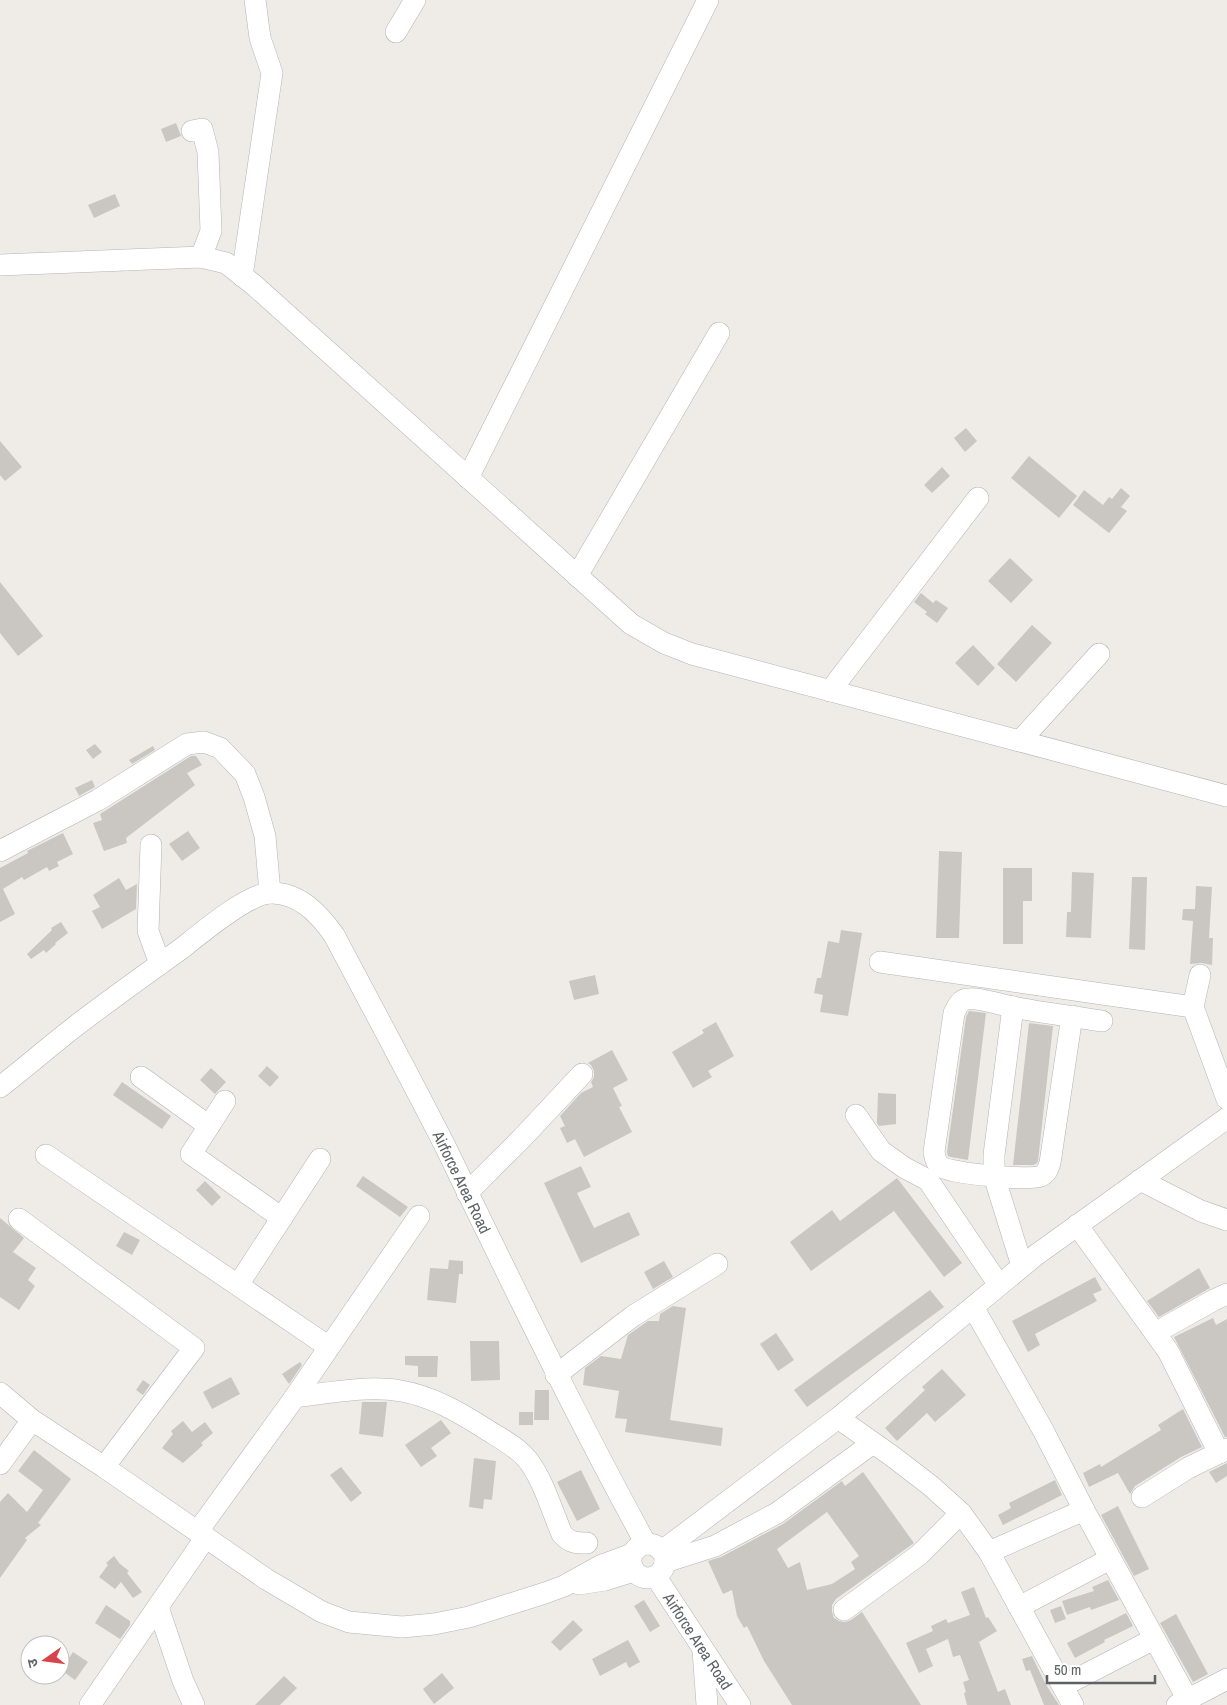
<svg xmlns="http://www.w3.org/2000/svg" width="1227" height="1705" font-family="'Archivo Narrow','Noto Sans Devanagari',sans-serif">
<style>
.building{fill:#cac7c3;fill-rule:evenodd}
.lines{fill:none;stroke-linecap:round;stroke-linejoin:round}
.minor-casing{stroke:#b2b4b7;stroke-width:22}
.minor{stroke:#fff;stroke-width:21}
.labels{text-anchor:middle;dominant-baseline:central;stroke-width:4.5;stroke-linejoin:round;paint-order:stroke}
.street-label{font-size:16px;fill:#5e6265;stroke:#fff}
</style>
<rect width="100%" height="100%" fill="#efece7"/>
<g class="building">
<polygon points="176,123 181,136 166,142 161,129"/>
<polygon points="115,194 120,206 94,218 88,205"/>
<polygon points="966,428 977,441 965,452 954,438"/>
<polygon points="0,441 22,467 5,481 0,475"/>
<polygon points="1029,456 1077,496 1059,518 1011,478"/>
<polygon points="942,467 950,476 932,493 924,485"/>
<polygon points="1121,488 1130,496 1121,507 1127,511 1109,533 1073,505 1084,490 1103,505 1109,497 1112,499"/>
<polygon points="1010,558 1033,580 1011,603 988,581"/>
<polygon points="0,582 43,636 18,656 0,633"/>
<polygon points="921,593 933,603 936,600 948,608 937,623 925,614 927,612 914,602"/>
<polygon points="1032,625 1052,643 1016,682 997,664"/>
<polygon points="973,645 995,668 978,686 955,663"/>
<polygon points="95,744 102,752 93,759 86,750"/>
<polygon points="153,746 155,750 132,764 129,760"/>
<polygon points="191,756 196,756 202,765 187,773 195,785 126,838 127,843 104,851 93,823 102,820 100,814"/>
<polygon points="92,780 95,787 79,796 75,788"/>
<polygon points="188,831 200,848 182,861 169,844"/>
<polygon points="63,833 73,854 57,862 59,866 49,871 47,867 24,880 22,877 3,889 15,914 0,922 0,868 28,853 27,851"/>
<polygon points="939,851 962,852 959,938 936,938"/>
<polygon points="1003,868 1032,868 1032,901 1023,901 1023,944 1003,944"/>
<polygon points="1072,872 1094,873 1091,938 1066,937 1067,912 1071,912"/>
<polygon points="1132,877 1147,877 1145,950 1129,949"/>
<polygon points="119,878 126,890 137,884 136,909 102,929 92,911 100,907 93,895"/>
<polygon points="1196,886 1212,887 1209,938 1213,938 1212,965 1202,963 1190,964 1193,921 1182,920 1183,909 1195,909"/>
<polygon points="61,922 68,933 55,943 56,944 46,953 44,950 31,959 27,954 52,930 51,928"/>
<polygon points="841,930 862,933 848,1016 820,1012 823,995 814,993 817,978 821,978 828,941 839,943"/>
<polygon points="595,975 599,994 574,1000 569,981"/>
<polygon points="969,1011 986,1013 968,1160 951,1157 948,1156 947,1152 966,1017"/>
<polygon points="716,1022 734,1056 708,1071 712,1077 693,1088 672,1052 704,1033 702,1030"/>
<polygon points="1029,1023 1053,1026 1038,1161 1036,1164 1033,1165 1013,1165"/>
<polygon points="612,1050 628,1080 613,1088 622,1106 619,1107 632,1132 584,1157 575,1139 567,1143 560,1128 565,1126 560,1116 581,1093 593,1087 591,1082 594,1077 594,1071 591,1065 588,1063"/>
<polygon points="267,1066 279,1077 270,1087 258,1076"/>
<polygon points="211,1068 226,1082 215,1094 200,1080"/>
<polygon points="122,1082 171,1116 162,1129 113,1095"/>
<polygon points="878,1093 896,1094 896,1124 879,1126 877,1123"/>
<polygon points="581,1166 591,1187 577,1193 594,1228 629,1212 640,1235 581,1263 544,1183"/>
<polygon points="363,1176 408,1207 400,1217 356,1186"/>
<polygon points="897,1178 962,1263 944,1277 894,1211 811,1271 790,1242 832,1210 840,1221"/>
<polygon points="205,1181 221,1197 212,1206 196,1190"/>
<polygon points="0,1218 24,1238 13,1252 36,1268 28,1280 35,1286 19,1310 0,1297"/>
<polygon points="124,1232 140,1240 132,1255 116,1246"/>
<polygon points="449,1260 463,1261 463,1274 459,1274 456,1303 427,1300 430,1268 448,1269"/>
<polygon points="664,1261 673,1277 653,1289 644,1272"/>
<polygon points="1199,1268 1210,1288 1159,1317 1147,1301"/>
<polygon points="1095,1277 1102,1290 1093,1294 1097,1301 1035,1334 1040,1345 1028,1352 1012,1321"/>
<polygon points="930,1290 944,1307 807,1407 794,1390"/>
<polygon points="673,1306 686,1308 670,1420 723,1428 721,1446 625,1432 627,1419 615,1418 619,1391 583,1385 585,1368 601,1356 621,1359 628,1335 648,1321 659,1321 660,1314"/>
<polygon points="1213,1318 1216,1325 1227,1319 1227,1437 1225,1437 1174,1337"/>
<polygon points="776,1333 794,1360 778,1371 760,1344"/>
<polygon points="470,1341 499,1341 500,1380 471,1381"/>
<polygon points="405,1356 438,1356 437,1377 418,1377 418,1366 405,1365"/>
<polygon points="300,1362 302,1365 289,1384 282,1374"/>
<polygon points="942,1369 966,1395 935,1422 927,1413 897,1441 885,1428 925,1390 922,1387"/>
<polygon points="231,1377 240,1394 212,1409 203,1392"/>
<polygon points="143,1380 150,1385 143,1395 136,1390"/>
<polygon points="535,1390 549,1390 549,1420 534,1420"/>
<polygon points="362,1402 387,1402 383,1437 359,1434"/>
<polygon points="1183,1409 1202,1447 1181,1457 1135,1486 1130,1494 1118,1473 1089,1487 1083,1473 1100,1464 1101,1467 1161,1430 1158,1425"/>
<rect x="519" y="1412" width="14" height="13"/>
<polygon points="441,1420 451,1433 431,1448 437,1456 421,1467 405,1445"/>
<polygon points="183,1421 192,1432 205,1422 213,1433 201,1443 203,1445 183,1463 162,1448 173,1434 171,1431"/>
<polygon points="34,1450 71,1479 38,1523 41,1525 25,1538 27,1540 0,1578 0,1502 8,1493 27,1512 43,1490 18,1471"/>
<polygon points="474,1458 496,1461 492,1500 484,1499 483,1509 469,1507"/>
<polygon points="1227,1463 1227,1476 1216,1483 1209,1472"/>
<polygon points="341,1467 362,1493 351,1502 330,1475"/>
<polygon points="581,1470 600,1509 577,1521 557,1482"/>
<path d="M 863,1472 L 914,1543 L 836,1599 L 832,1605 L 832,1612 L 834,1618 L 839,1621 L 845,1622 L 851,1620 L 862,1612 L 921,1705 L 792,1705 L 764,1661 L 747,1626 L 744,1628 L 737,1616 L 732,1590 L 723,1594 L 708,1561 L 721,1557 L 783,1524 L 842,1481 L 845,1486 ZM 827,1512 L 859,1556 L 851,1562 L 855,1569 L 832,1584 L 807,1590 L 800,1562 L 788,1568 L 777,1549 Z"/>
<polygon points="1055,1480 1062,1495 1003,1525 998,1515 1011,1508 1009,1503"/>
<polygon points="1118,1506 1149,1569 1134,1576 1101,1515"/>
<polygon points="114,1556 120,1564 129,1571 127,1573 142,1592 133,1598 121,1582 115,1589 99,1577 108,1565 106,1563"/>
<polygon points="1108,1580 1119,1600 1091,1610 1090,1607 1067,1615 1062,1601 1094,1591 1092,1587"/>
<polygon points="974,1587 986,1618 988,1617 997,1631 979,1642 998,1692 1005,1689 1011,1705 967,1705 964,1693 966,1692 963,1682 969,1680 960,1655 953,1657 948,1639 926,1649 933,1666 919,1673 906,1643 933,1631 931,1626 946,1619 948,1623 970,1615 961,1592"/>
<polygon points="644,1600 660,1626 650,1632 634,1606"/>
<polygon points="106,1605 130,1621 130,1625 120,1639 95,1623"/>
<polygon points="1061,1606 1066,1619 1055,1623 1050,1610"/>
<polygon points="1126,1613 1133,1626 1104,1640 1105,1642 1075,1658 1067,1643"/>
<polygon points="1176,1614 1208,1674 1193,1682 1160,1623"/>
<polygon points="573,1620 583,1630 560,1651 551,1642"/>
<polygon points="628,1640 640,1662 629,1668 626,1662 600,1676 592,1659"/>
<polygon points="73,1652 88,1662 75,1680 61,1670"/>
<polygon points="1032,1656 1045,1683 1059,1705 1044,1705 1030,1670 1026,1671 1022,1659"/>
<polygon points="442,1673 454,1688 434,1704 423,1689"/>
<polygon points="284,1676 297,1688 280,1705 255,1705"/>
</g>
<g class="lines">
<g class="minor-casing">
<g id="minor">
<polyline points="396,32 415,0"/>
<polyline points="192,131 202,129 208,152 211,231 201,257"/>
<polyline points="0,265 201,257 226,263 254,285 631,624 664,643 692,654 1227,796"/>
<polyline points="242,276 272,73 260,38 255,0"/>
<polyline points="468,478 708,0"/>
<polyline points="577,576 719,333"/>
<polyline points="830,691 978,498"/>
<polyline points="1020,741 1099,654"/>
<polyline points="151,845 148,931 160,964"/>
<polyline points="0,851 98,800 187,744 204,742 220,748 245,774 254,797 265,836 270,893"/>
<polyline points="880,962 1193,1007"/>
<polyline points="1200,975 1193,1007 1227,1099"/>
<polyline points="1013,1007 994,1155 994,1176 1022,1266"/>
<path d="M 1072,1016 L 1050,1163 C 1048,1169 1047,1173 1041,1176 C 1030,1181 950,1174 940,1166 C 936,1163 935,1157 934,1152 L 954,1013 C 957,1007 960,1000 967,999 C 979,997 1000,1005 1013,1007 C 1042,1013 1072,1016 1102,1021"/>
<polyline points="141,1077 209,1126"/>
<path d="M 0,1087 C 26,1067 51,1045 77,1025 C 111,999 146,974 181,949 C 200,934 247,894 270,893 C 299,892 319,914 334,935 C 371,1005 409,1075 445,1146 C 510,1279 574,1413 646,1544"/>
<polyline points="225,1101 191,1154 282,1218"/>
<polyline points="856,1115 881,1151 905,1168 928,1180 999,1285"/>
<polyline points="46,1155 329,1347"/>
<polyline points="1140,1180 1201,1211 1227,1220"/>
<polyline points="467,1193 522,1138 582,1074"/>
<polyline points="19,1219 194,1348 104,1467"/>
<polyline points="1077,1225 1168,1351 1219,1453"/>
<polyline points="238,1285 320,1159"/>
<polyline points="973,1307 1043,1430 1084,1510"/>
<polyline points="1155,1333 1214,1300 1227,1294"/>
<polyline points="556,1375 633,1316 717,1264"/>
<polyline points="0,1393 32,1420 104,1467 266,1579 322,1612 349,1622 402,1627 434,1624 469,1617 545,1593 564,1586 602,1565 632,1554"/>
<path d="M 295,1397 C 329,1393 367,1385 401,1391 C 431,1396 459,1412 484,1428 C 498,1437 516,1446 527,1459 C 543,1479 552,1511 562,1534 C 570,1543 576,1543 587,1543"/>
<polyline points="838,1418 892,1456 931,1486 961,1513 989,1552 1073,1705"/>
<polyline points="0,1464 32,1420"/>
<polyline points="1142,1497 1188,1468 1227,1449"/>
<polyline points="198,1531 295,1397 419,1216"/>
<circle cx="648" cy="1561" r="17"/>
<polyline points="662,1551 838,1418 1036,1255 1227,1118"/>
<polyline points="989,1552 1084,1510 1188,1700"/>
<polyline points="665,1562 715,1546 777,1513 873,1443"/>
<polyline points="656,1577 740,1705"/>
<polyline points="579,1584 605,1580 634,1571"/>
<polyline points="158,1607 183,1681 194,1705"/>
<polyline points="1019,1607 1110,1559"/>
<polyline points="844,1610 919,1555 961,1513"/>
<polyline points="703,1650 707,1705"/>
<polyline points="1063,1686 1154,1639"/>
<polyline points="90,1705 206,1537"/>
<polyline points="1177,1705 1227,1679"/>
</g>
</g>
<use href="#minor" class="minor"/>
</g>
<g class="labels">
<g class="street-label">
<text transform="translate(462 1182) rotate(64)">Airforce Area Road</text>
<text transform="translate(698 1641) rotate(57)">Airforce Area Road</text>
</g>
</g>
<g transform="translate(45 1660) rotate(256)"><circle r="24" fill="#ffffff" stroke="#bfc0c1"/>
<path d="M0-4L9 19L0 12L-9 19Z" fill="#d7444b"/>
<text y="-8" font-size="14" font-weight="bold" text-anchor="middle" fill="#5e6265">उ</text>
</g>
<path d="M1047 1675v8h108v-8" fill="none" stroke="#5e6265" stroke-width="2.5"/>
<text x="1054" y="1675" font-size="15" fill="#5e6265" stroke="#ffffff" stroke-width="4" paint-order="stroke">50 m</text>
</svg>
